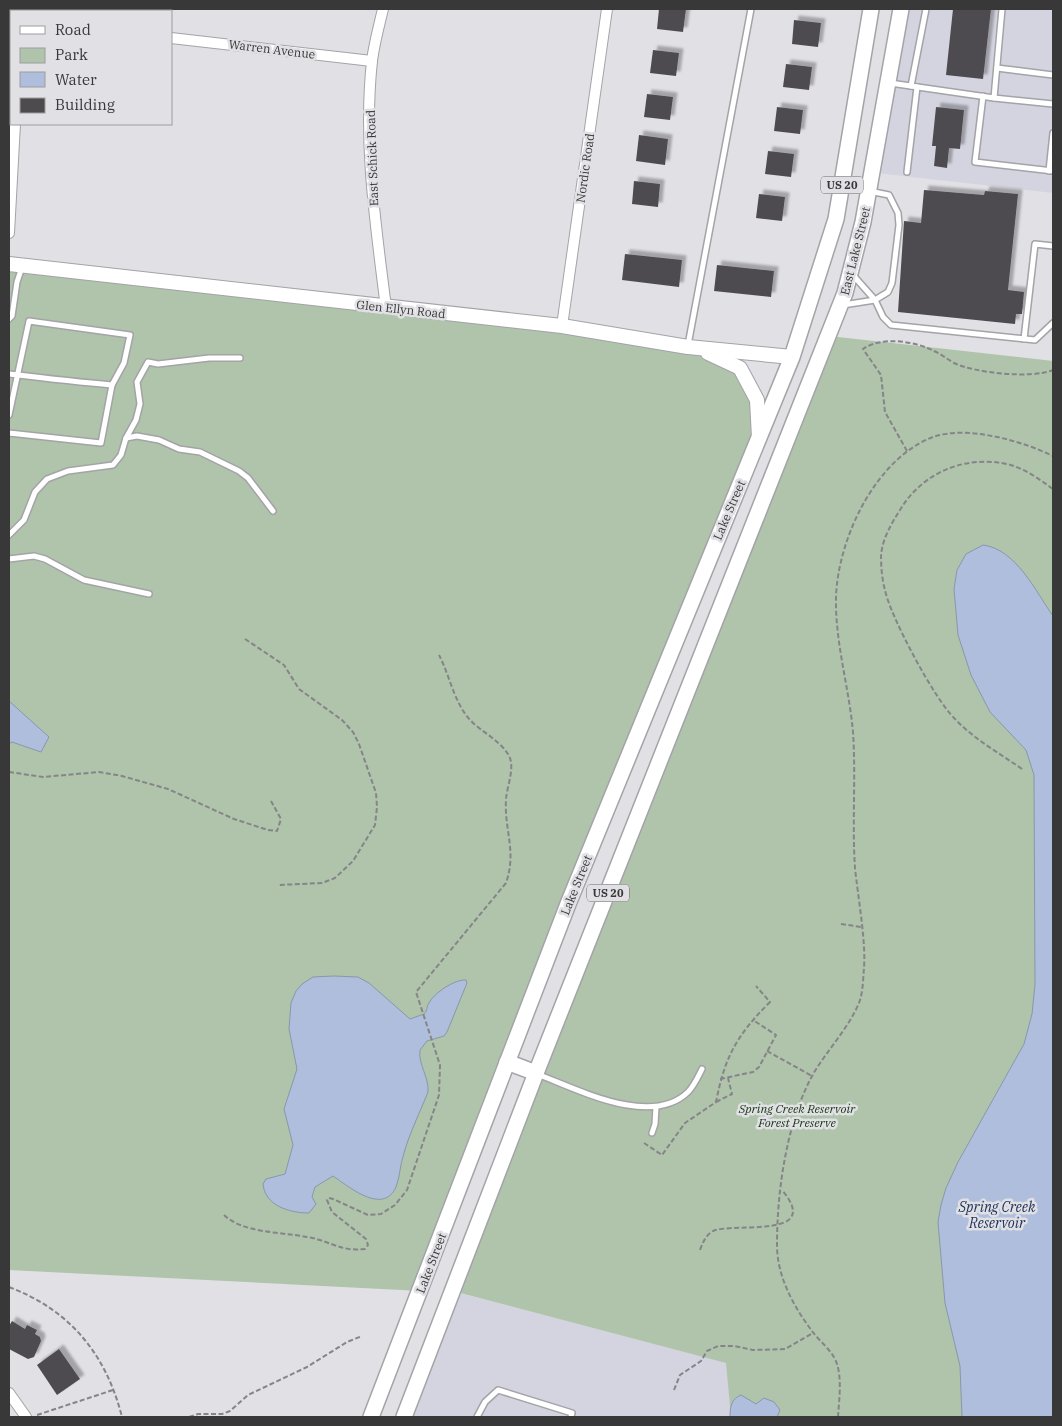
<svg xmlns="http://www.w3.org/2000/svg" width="1062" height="1426" font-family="'IBM Plex Serif',serif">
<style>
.built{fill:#d4d4e0}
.green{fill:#afc4ab}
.water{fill:#aebedc;stroke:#8b96ab}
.building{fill:#4e4b4f;filter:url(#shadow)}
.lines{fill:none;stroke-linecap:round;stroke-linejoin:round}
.lane-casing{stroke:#a3a3a8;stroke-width:8}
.street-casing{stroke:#a3a3a8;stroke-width:12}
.secondary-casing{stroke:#a3a3a8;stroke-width:16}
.primary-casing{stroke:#a3a3a8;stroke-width:18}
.path{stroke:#858588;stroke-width:2;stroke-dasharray:5 2.5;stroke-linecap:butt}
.lane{stroke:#fff;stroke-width:5}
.street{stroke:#fff;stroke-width:10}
.secondary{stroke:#fff;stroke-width:14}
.primary{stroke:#fff;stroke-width:15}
.labels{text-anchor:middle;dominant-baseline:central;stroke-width:5;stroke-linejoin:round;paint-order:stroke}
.shield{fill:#e0e0e5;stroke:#6a6a6d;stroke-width:1}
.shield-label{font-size:11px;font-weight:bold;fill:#383839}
.street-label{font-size:12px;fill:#383839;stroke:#e0e0e5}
.park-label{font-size:12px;font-style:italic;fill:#14360e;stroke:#e0e0e5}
.water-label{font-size:14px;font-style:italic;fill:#1d3159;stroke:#e0e0e5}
</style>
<defs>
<filter id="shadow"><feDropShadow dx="4.5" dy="-4.5" stdDeviation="1" flood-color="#0004"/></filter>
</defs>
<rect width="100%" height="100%" fill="#e0e0e5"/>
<g class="built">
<polygon points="905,9 1053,9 1053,193 877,173"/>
<polygon points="460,1293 727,1363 731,1417 410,1417"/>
</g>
<g class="green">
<polygon points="9,270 561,332 688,353 711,359 731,370 743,382 752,404 753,437 421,1291 9,1270"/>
<polygon points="829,336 1053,361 1053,1417 731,1417 726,1363 453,1291"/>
</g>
<g class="water">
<path d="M 983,545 C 1016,549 1036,592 1053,616 L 1053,1417 L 962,1417 L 960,1366 L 945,1303 L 938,1222 L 941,1205 L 946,1188 L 958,1162 L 1024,1044 L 1032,1014 L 1035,984 L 1034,775 L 1026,750 L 990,712 L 971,675 L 958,635 L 954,589 L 957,570 L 966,554 Z"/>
<polygon points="9,701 49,737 41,752 12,742 9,744"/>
<path d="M 334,976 L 358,977 L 369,983 L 410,1019 L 424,1014 C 428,1010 426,1007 429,1003 C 434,993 455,979 466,980 L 467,983 L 447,1032 L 444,1036 L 427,1041 L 420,1050 C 418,1065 429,1076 428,1092 C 420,1112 410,1132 404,1153 C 400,1164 400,1177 396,1187 C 383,1216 348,1186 333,1176 L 315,1187 L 312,1197 L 316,1204 L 309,1213 C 290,1213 265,1206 263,1184 L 266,1179 L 285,1174 L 293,1145 L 284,1109 L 297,1069 L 289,1029 L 291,1003 L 296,991 L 302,984 L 313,977 Z"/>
<path d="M 741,1395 L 756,1404 L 764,1398 L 774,1402 L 780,1410 L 777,1417 L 730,1417 C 730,1407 731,1399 741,1395 Z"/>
</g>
<g class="building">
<polygon points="659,9 686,9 683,32 657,29"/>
<polygon points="953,9 991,9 983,79 946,75"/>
<polygon points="794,20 821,23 818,47 792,44"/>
<polygon points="653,50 679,53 676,76 650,73"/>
<polygon points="786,64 812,67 809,90 783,87"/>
<polygon points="647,94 673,97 670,120 644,117"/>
<polygon points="777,107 803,110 800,134 774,131"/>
<polygon points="936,107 964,110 960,149 949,148 947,168 934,166 936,146 932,146"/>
<polygon points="639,135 668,139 665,165 636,161"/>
<polygon points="768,151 794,154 791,177 765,174"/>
<polygon points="634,181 660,184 658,207 632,204"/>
<polygon points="924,190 984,195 985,191 1018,194 1008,290 1024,292 1022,314 1016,314 1015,324 898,312 904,221 921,223"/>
<polygon points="759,194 785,197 782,221 756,218"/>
<polygon points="625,254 682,260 679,287 622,280"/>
<polygon points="717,265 774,271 771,297 714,291"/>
<polygon points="12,1321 25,1329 27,1325 37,1330 35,1334 40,1337 41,1341 34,1357 28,1359 9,1349 9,1326"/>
<polygon points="59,1349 80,1379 57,1395 37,1365"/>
</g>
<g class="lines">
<g class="lane-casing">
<g id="lane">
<polyline points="997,68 1053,75"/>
<polyline points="890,83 994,98 1002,9"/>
<polyline points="911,86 926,9"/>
<polyline points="983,96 975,162 1053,171"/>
<polyline points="994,98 1053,104"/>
<polyline points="1049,171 1053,133"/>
<polyline points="907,172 917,87"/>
<polyline points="869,191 889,195 898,213 899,225 892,283 888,292 875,300 883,317 891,325 1035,340 1053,323"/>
<polyline points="843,305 875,300 852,274"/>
<polyline points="9,319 12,316 17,282 22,267"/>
<polyline points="1024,339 1035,244 1053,246"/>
<polyline points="688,345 751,9"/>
<path d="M 9,374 C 43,378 78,382 112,385 L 124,363 L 130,335 L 29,321 L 9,415"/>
<polyline points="9,433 101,443 112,385"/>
<polyline points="126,438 136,420 140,404 137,382 148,362 158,364 209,358 240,358"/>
<polyline points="9,535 24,520 35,492 47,479 68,471 113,465 121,455 126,438 137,436 159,440 179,449 200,452 239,471 248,478 273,511"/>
<polyline points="9,559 34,556 45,559 84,580 149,594"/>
<path d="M 537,1074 C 577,1089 651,1128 688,1092 C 694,1086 698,1077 702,1069"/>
<polyline points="652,1133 655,1124 656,1107"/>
<polyline points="477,1417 485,1402 498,1390 572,1413 571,1417"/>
</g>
</g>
<g class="street-casing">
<g id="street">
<path d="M 383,9 C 379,26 374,44 372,61 C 363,144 376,226 386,308"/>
<polyline points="22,11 22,9"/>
<polyline points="171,38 372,61"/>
<polyline points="9,233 15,124"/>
<polyline points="562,326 607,9"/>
<polyline points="9,1393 26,1417"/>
</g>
</g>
<g class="secondary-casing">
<g id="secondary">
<polyline points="9,264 562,326 688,347 792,357"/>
<polyline points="708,353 740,368 757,400 759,438"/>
</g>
</g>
<g class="primary-casing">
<g id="primary">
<polyline points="507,1062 536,1073"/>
<polyline points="371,1417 568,904 792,357 836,219 871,9"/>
<polyline points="404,1417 536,1073 845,293 863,222 901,9"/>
</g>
</g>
<g class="path">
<path d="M 907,451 L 885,412 L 881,375 L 863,349 C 881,336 915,341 934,351 C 941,354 947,359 954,363 C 975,373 1032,379 1053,370"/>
<polyline points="245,639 284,665 299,689 342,720 353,732 359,744 376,793 377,807 375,825 353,861 335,878 322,883 279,885"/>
<path d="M 1022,769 C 999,753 974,739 955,719 C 935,700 890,616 885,590 C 882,580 881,566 881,556 C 882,540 891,524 900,510 C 922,473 964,455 1007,464 C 1024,468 1039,479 1053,489"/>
<polyline points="9,772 43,777 99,772 122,776 168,789 234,819 268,830 277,831 281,819 271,801"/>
<polyline points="841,924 861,927"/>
<polyline points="767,1051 812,1076"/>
<polyline points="720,1079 753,1072 759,1067 776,1035 753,1020"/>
<polyline points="716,1102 732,1094 728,1078"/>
<path d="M 644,1143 L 662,1155 L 685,1123 L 716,1102 C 725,1056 737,1035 770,1002 L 756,986"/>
<path d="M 224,1215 C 246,1236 292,1231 320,1240 C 338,1246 345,1251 365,1249 L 368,1245 L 366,1239 L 332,1212 L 327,1200 L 329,1198 L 333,1199 L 368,1215 L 381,1214 L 395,1205 L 407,1190 L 439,1095 L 440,1065 L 416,992 L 506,883 C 517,851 504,830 506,799 C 507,786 516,766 508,754 C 499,740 482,732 471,721 C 454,703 450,676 439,655"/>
<path d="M 700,1250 C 703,1242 706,1235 713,1231 C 733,1222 824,1240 782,1190"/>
<path d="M 9,1287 C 70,1310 106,1354 122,1417"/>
<polyline points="674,1390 680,1375 701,1361 707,1351 718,1346 734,1346 753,1350 785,1349 813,1333"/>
<polyline points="37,1415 113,1390"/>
<polyline points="189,1417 198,1414 222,1414 230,1411 248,1395 307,1367 347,1342 362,1336"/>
<path d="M 838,1417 C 839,1401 842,1380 837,1364 C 833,1351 820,1342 812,1331 C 794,1307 777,1277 777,1245 C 777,1192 786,1126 811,1078 C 825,1052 847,1031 859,1003 C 863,993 863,979 864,968 C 866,941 858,897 855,868 C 852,823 856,777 853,732 C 849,687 835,643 836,597 C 838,539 875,459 933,437 C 967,425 1022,441 1053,456"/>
</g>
<use href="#lane" class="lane"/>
<use href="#street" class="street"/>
<use href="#secondary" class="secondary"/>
<use href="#primary" class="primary"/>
</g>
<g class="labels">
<g class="shield">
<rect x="821" y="176.5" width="42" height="17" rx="4"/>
<rect x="587" y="884.5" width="42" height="17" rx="4"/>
</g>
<g class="shield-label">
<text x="842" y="185">US 20</text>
<text x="608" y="893">US 20</text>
</g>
<g class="street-label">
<text transform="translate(272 49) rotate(7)">Warren Avenue</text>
<text transform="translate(372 158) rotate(-92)">East Schick Road</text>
<text transform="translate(585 168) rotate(-82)">Nordic Road</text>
<text transform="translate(855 251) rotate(-76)">East Lake Street</text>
<text transform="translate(401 309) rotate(6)">Glen Ellyn Road</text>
<text transform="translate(729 510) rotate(-67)">Lake Street</text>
<text transform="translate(576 885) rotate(-68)">Lake Street</text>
<text transform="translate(431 1263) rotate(-69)">Lake Street</text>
</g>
<g class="park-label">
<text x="797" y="1108">Spring Creek Reservoir<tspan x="797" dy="14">Forest Preserve</tspan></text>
</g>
<g class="water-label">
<text x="997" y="1207">Spring Creek<tspan x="997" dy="16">Reservoir</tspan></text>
</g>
</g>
<rect width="1062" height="1426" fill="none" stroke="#383839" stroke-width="20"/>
<rect x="10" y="10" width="162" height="115" fill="#e0e0e5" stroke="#9d9da0"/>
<rect x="20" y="26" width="25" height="8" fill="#ffffff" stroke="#9d9da0"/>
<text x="55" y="35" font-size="15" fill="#383839">Road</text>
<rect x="20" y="48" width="25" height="15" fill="#afc4ab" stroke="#9d9da0"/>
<text x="55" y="60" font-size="15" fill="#383839">Park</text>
<rect x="20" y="72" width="25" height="15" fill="#aebedc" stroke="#9d9da0"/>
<text x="55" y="85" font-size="15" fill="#383839">Water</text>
<rect x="20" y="98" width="25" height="15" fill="#4e4b4f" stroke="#9d9da0"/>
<text x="55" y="110" font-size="15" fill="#383839">Building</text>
</svg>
